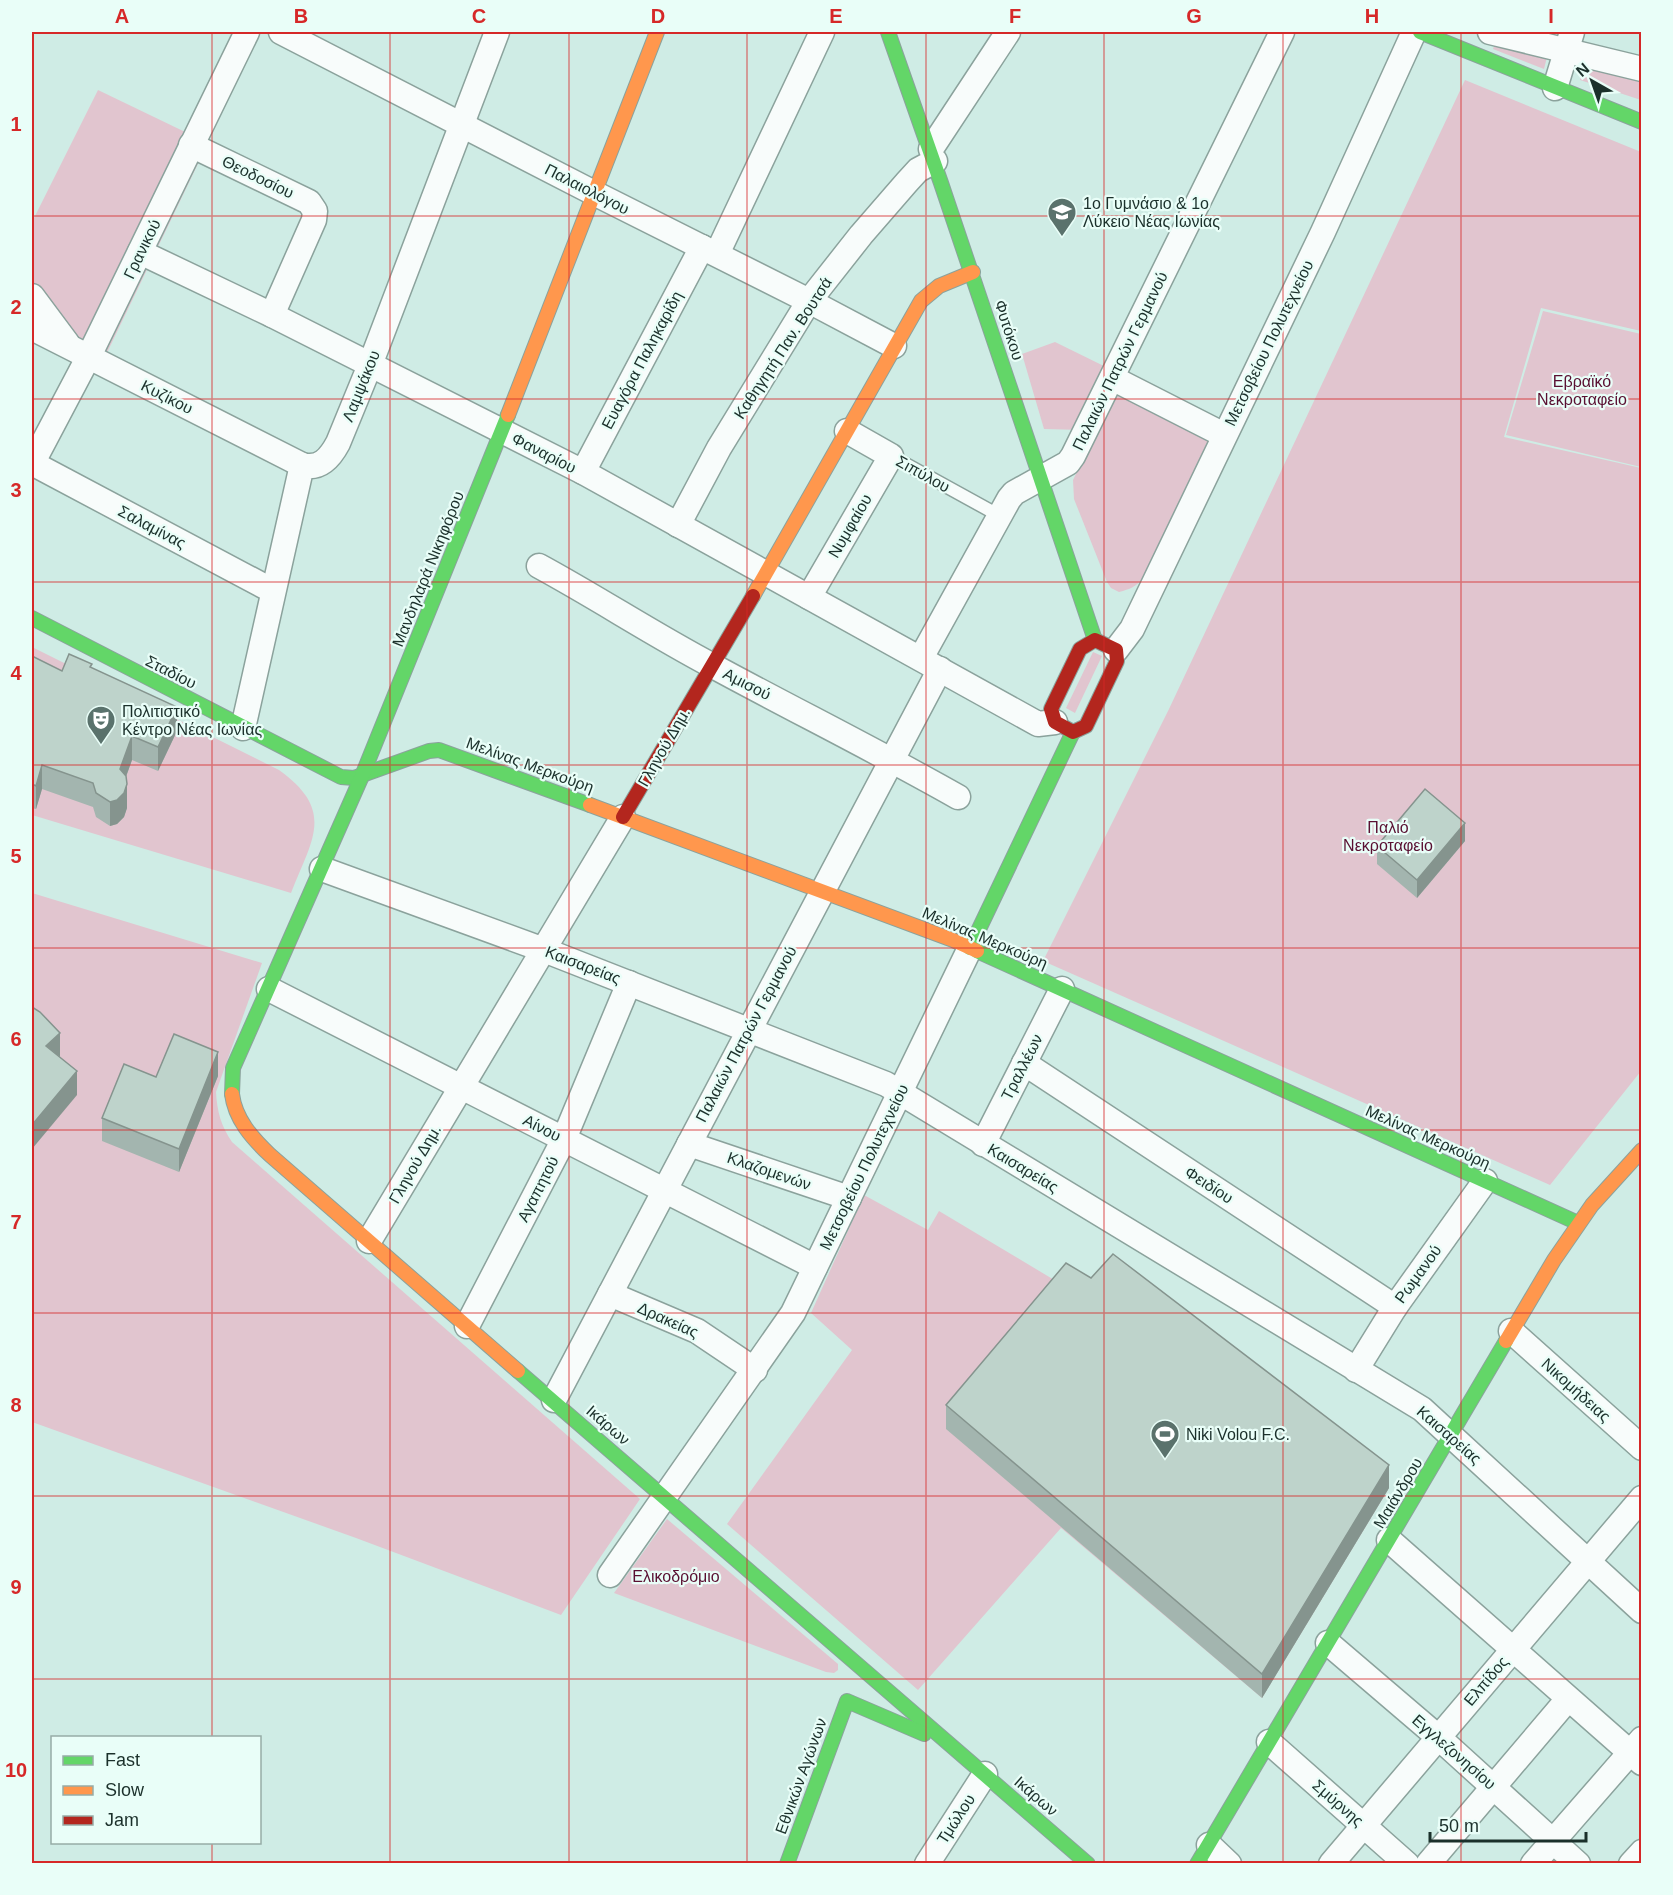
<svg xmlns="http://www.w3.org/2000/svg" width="1673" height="1895" font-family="Arial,sans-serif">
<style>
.green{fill:#e1c5cf}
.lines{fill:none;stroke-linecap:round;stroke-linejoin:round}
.lane-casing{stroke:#8ba29c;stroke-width:15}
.street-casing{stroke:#8ba29c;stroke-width:27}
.fast-casing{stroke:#8ba29c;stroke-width:16}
.slow-casing{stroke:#8ba29c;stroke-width:16}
.jam-casing{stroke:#8ba29c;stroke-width:16}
.lane{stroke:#f8fcfb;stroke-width:12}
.street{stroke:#f8fcfb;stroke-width:24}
.fast{stroke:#63d668;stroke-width:14}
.slow{stroke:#ff974d;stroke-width:14}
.jam{stroke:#b3261e;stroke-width:14}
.wall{fill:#a3b5af}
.shaded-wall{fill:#85948e}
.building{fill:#bed3cb;stroke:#85948e;stroke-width:1.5}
.grid{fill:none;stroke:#d62828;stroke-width:1.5;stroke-opacity:0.55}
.labels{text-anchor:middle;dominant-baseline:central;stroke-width:4.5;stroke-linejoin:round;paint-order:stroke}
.street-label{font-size:16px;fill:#1b302b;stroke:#e9fef8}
.poi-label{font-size:16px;fill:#1b302b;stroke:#e9fef8;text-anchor:start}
.park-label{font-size:16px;fill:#5a1032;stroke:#e9fef8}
.neatline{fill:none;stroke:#d62828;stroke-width:2}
.grid-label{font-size:20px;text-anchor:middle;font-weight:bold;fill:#d62828}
</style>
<rect width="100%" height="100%" fill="#cfece5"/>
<g class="green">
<polygon points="1496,40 1548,53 1544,69 1493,49"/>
<polygon points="1585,62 1641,77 1641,100 1580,80"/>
<polygon points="1465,80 1641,152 1641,331 1541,308 1504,437 1641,468 1641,1071 1550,1185 1043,961 1169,709"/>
<polygon points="98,90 208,143 103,361 32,325 32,222"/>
<polygon points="1543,311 1641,334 1641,467 1506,435"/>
<polygon points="1055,342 1112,370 1082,430 1044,429 1022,354"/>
<path d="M 1117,390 L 1210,437 L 1143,578 C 1136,587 1130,589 1119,592 L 1111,588 L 1107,582 L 1074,499 L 1073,480 Z"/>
<path d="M 32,647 L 279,770 C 336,811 312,839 291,893 L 32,815 Z"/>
<polygon points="1093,652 1102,656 1075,713 1066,708"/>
<path d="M 32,893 L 262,963 L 216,1092 C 217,1111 221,1126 232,1142 L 640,1499 L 561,1615 L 356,1538 L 32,1422 Z"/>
<polygon points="864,1195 928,1230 939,1211 1066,1287 1389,1488 1262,1698 1061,1528 918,1690 727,1524 852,1350 811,1313"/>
<polygon points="667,1519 838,1664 838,1670 834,1673 826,1672 614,1593"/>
</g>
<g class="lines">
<g class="lane-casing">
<polyline id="lane" points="891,456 1000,516"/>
</g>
<g class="street-casing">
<g id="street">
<polyline points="281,32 594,193 809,301 894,346"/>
<polyline points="1490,32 1642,69"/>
<polyline points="1555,88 1572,32"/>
<polyline points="191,145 309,202 315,211 314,220 272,315"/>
<polyline points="931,149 1008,32"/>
<polyline points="140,252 272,315 583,472 1038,724 1055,722"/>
<polyline points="717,254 822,32"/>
<polyline points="32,296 67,343"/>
<polyline points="32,328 302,465"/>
<polyline points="1112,378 1224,435"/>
<polyline points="32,463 273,591"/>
<polyline points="32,464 90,354 247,32"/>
<polyline points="583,472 702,247"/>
<polyline points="678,525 719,448 809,301 861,235 907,182 918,170 935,161"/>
<path d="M 539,566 C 598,598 654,635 713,666 C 794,710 877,751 958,797"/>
<polyline points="809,597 891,456 847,431"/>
<polyline points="1116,650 1132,629 1323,232 1414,32"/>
<polyline points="921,658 1009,499 1014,493 1068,463 1073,456 1282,32"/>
<path d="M 243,728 L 302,465 C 320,470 330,458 338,443 L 370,365 L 497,32"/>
<polyline points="322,869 544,950 886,1084 1422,1409 1642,1611"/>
<polyline points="269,989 815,1267"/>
<polyline points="1024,1063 1395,1307"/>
<polyline points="689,1144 849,1198"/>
<polyline points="983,1144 1062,989"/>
<polyline points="369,1241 623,817"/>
<polyline points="610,1294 697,1331 755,1370"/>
<polyline points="467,1326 564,1139 629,983"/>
<polyline points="1511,1331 1642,1448"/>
<polyline points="1356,1370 1395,1307 1485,1181"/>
<polyline points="554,1400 940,669"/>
<polyline points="1389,1540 1642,1763"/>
<polyline points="610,1575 793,1313 970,948"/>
<polyline points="1328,1643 1438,1737 1578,1864"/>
<polyline points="1269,1742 1407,1864"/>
<polyline points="1209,1845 1229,1864"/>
<polyline points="927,1864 985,1774"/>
<polyline points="1331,1864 1642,1498"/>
<polyline points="1428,1864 1568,1699"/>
<polyline points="1533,1864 1642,1739"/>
<polyline points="1631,1864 1642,1852"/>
</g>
</g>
<g class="fast-casing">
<g id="fast">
<polyline points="888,32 941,183 1095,640"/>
<polyline points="1420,32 1642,122"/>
<polyline points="32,618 341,777 354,778 429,751 439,750 590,805"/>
<polyline points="970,948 1073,732"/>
<polyline points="977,951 1578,1223"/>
<polyline points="232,1094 233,1068 362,776 508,415"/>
<polyline points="518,1371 1088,1864"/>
<polyline points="787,1864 847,1701 924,1734"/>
<polyline points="1197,1864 1506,1341"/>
</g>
</g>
<g class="slow-casing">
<g id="slow">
<polyline points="508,415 657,32"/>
<polyline points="753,596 921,301 939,286 973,272"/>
<polyline points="590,805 953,940 977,951"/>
<path d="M 232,1094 C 235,1119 252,1138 270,1155 L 518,1371"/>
<polyline points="1506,1341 1554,1260 1592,1205 1642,1150"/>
</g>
</g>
<g class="jam-casing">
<g id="jam">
<polygon points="1095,640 1116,650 1117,661 1086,726 1073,732 1055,722 1051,709 1080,649"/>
<polyline points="623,817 753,596"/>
</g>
</g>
<use href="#lane" class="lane"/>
<use href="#street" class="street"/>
<use href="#fast" class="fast"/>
<use href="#slow" class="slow"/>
<use href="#jam" class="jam"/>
</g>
<g class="wall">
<polygon points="32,656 62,671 92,668 177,731 158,771 132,760 126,777 127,808 124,817 117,824 110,826 96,817 93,807 42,789 36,809 32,808"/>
<polygon points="1465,841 1417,898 1377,864 1377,846"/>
<polygon points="218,1076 179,1172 102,1141 102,1118 156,1077"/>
<polygon points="946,1405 1389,1488 1262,1698 946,1429"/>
</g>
<g class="shaded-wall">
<polygon points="177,707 177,731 158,771 158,747"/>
<polygon points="132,736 132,760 120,793 120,769"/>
<polygon points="42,765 42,789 36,809 36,786"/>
<polygon points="127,784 127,808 124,817 117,824 110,826 110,802"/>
<polygon points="1465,823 1465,841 1417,898 1417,880"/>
<polygon points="60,1033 60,1057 46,1046"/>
<polygon points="218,1052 218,1076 179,1172 179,1149"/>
<polygon points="77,1071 77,1095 32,1149 32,1125"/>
<polygon points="1389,1465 1389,1488 1262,1698 1262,1674"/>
</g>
<g class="building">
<polygon points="69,654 92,664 90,667 177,707 158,747 132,736 120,769 126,776 127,784 124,793 117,800 110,802 96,793 93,783 42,765 36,786 32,784 32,656 62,671"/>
<polygon points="1425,789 1465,823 1417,880 1377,846"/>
<polygon points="32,1007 40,1012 60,1033 46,1046 77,1071 32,1125"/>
<polygon points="174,1034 218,1052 179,1149 102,1118 124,1064 156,1077"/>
<polygon points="1113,1254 1389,1465 1262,1674 946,1405 1066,1263 1091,1278"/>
</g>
<path class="grid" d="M 212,32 L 212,1738M 390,32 L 390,1864M 569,32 L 569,1864M 747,32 L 747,1864M 926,32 L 926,1864M 1104,32 L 1104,1864M 1283,32 L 1283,1864M 1461,32 L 1461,1864M 32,216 L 1642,216M 32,399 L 1642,399M 32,582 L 1642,582M 32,765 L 1642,765M 32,948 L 1642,948M 32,1130 L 1642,1130M 32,1313 L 1642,1313M 32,1496 L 1642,1496M 32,1679 L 1642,1679M 212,1842 L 212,1864"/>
<defs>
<g id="school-pin" transform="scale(1.5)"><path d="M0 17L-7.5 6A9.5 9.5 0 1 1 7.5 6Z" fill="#5a726c" stroke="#e9fef8"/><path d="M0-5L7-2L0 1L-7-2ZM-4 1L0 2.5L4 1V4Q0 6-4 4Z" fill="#fff"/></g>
<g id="theatre-pin" transform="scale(1.5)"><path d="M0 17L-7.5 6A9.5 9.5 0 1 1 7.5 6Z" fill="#5a726c" stroke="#e9fef8"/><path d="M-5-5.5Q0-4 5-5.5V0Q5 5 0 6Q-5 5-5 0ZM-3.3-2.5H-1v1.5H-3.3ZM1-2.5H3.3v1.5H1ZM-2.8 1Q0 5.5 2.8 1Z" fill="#fff"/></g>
<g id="stadium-pin" transform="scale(1.5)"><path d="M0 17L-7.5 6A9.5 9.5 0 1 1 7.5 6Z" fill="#5a726c" stroke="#e9fef8"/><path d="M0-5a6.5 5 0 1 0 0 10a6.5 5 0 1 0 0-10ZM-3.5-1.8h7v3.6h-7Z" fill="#fff"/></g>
</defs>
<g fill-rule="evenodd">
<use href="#school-pin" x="1062" y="212"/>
<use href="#theatre-pin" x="101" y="720"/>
<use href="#stadium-pin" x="1165" y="1434"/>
</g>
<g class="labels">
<g class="street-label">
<text transform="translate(258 177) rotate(26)">Θεοδοσίου</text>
<text transform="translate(587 189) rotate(27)">Παλαιολόγου</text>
<text transform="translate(142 249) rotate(-64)">Γρανικού</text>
<text transform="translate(1009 330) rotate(72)">Φυτόκου</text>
<text transform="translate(1269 343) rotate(-64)">Μετσοβείου Πολυτεχνείου</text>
<text transform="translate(783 348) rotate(-57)">Καθηγητή Παν. Βουτσά</text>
<text transform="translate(642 360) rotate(-62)">Ευαγόρα Παληκαρίδη</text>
<text transform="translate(1120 361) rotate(-64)">Παλαιών Πατρών Γερμανού</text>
<text transform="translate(361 386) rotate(-68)">Λαμψάκου</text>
<text transform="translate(167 397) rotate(27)">Κυζίκου</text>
<text transform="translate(544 453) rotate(27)">Φαναρίου</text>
<text transform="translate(923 474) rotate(29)">Σιπύλου</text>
<text transform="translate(850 526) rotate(-60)">Νυμφαίου</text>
<text transform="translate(152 527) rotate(28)">Σαλαμίνας</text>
<text transform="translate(428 569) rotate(-68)">Μανδηλαρά Νικηφόρου</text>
<text transform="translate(171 672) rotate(27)">Σταδίου</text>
<text transform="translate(747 684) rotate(27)">Αμισού</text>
<text transform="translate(664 747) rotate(-60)">Γληνού Δημ.</text>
<text transform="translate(530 765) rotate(20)">Μελίνας Μερκούρη</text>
<text transform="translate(985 938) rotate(23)">Μελίνας Μερκούρη</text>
<text transform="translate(583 965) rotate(21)">Καισαρείας</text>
<text transform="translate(746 1034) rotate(-62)">Παλαιών Πατρών Γερμανού</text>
<text transform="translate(1022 1067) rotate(-63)">Τραλλέων</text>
<text transform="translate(542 1128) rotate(27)">Αίνου</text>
<text transform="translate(1428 1137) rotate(24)">Μελίνας Μερκούρη</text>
<text transform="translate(415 1164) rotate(-60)">Γληνού Δημ.</text>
<text transform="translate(864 1167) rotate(-64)">Μετσοβείου Πολυτεχνείου</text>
<text transform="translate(1023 1168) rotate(31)">Καισαρείας</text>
<text transform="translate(769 1171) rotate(19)">Κλαζομενών</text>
<text transform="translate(1209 1185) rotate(33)">Φειδίου</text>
<text transform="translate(538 1189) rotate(-63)">Αγαπητού</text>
<text transform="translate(1418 1274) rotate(-54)">Ρωμανού</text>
<text transform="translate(668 1320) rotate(24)">Δρακείας</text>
<text transform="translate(1576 1390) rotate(42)">Νικομήδειας</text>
<text transform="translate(608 1425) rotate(41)">Ικάρων</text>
<text transform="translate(1449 1435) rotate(41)">Καισαρείας</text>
<text transform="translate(1398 1493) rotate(-59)">Μαιάνδρου</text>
<text transform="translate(1486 1681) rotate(-50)">Ελπίδος</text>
<text transform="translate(1454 1752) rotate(41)">Εγγλεζονησίου</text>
<text transform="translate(801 1776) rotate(-70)">Εθνικών Αγώνων</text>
<text transform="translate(1036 1796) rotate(41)">Ικάρων</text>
<text transform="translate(1338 1803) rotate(41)">Σμύρνης</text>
<text transform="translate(956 1819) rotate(-57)">Τμώλου</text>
</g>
<g class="poi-label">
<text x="1083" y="203">1ο Γυμνάσιο &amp; 1ο<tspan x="1083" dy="18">Λύκειο Νέας Ιωνίας</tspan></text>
<text x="122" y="711">Πολιτιστικό<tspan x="122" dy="18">Κέντρο Νέας Ιωνίας</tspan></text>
<text x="1186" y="1434">Niki Volou F.C.</text>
</g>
<g class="park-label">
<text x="1582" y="381">Εβραϊκό<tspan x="1582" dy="18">Νεκροταφείο</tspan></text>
<text x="1388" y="827">Παλιό<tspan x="1388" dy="18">Νεκροταφείο</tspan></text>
<text x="676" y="1576">Ελικοδρόμιο</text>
</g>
</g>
<rect width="1673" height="1895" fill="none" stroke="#e9fef8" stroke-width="66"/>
<rect x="51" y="1736" width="210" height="108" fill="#e9fef8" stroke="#97aca6" stroke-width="1.5"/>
<rect x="63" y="1756" width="30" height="9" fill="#63d668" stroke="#97aca6" stroke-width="1.5"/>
<text x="105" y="1766" font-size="18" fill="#1b302b">Fast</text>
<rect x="63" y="1786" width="30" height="9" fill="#ff974d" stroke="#97aca6" stroke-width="1.5"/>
<text x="105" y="1796" font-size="18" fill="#1b302b">Slow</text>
<rect x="63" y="1816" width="30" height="9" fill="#b3261e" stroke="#97aca6" stroke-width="1.5"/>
<text x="105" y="1826" font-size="18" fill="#1b302b">Jam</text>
<g transform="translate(1592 81) rotate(320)" stroke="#e9fef8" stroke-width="4.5" paint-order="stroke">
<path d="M0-4.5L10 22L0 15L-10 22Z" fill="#1b302b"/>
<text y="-9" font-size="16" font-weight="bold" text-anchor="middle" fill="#1b302b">N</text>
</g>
<path d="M1430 1832v9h156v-9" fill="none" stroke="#1b302b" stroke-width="3"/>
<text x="1439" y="1832" font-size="18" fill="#1b302b" stroke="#e9fef8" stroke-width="4.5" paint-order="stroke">50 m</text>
<rect x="33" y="33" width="1607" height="1829" class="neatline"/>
<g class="grid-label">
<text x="122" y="23">A</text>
<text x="301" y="23">B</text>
<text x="479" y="23">C</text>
<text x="658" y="23">D</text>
<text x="836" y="23">E</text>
<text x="1015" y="23">F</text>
<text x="1194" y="23">G</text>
<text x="1372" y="23">H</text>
<text x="1551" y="23">I</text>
<text x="16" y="131">1</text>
<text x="16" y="314">2</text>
<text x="16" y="497">3</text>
<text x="16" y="680">4</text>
<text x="16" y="863">5</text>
<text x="16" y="1046">6</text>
<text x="16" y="1229">7</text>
<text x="16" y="1412">8</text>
<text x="16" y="1594">9</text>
<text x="16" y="1777">10</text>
</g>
</svg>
